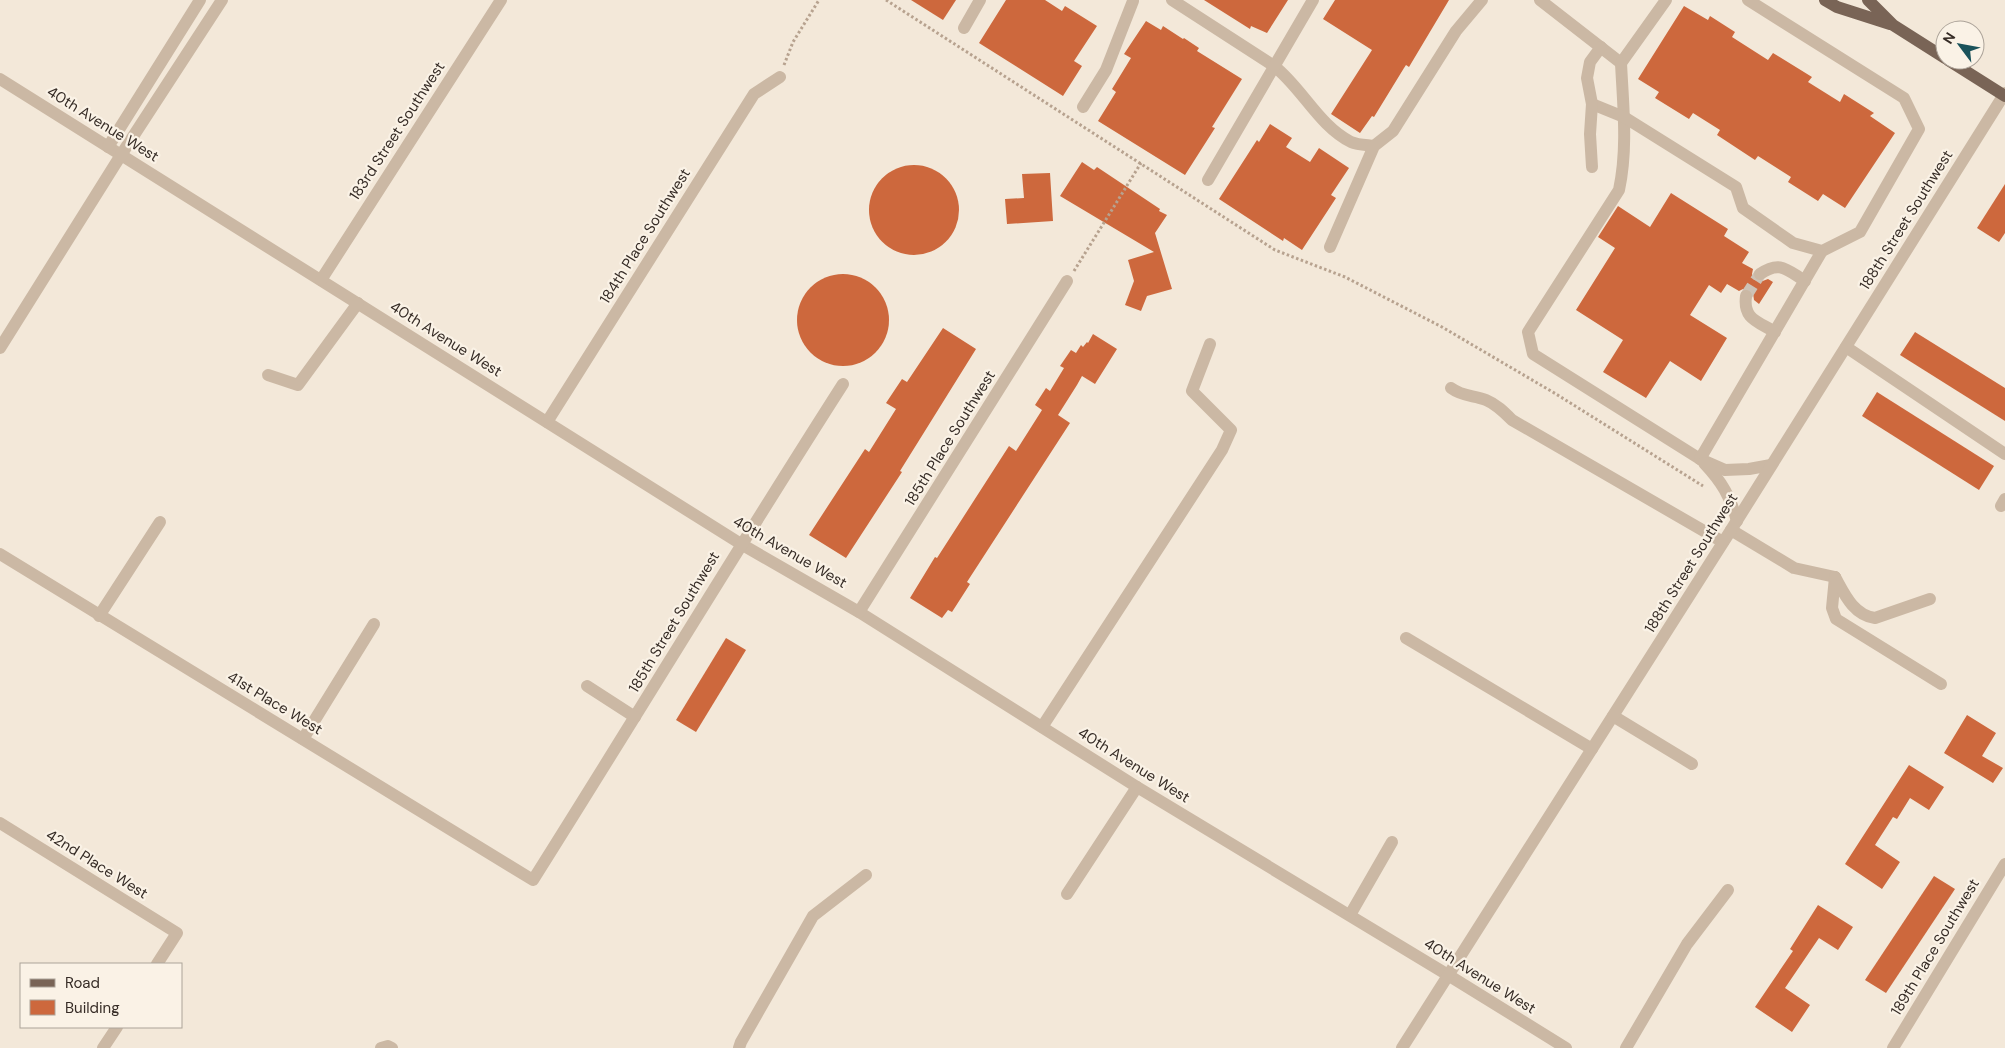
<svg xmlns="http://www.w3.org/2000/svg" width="2005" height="1048" font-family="'DM Sans',sans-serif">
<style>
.building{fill:#cd683d}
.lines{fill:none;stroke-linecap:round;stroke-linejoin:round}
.minor-tunnel{stroke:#cdc2b5;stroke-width:12;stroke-dasharray:12 6;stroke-linecap:butt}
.path{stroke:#b7a28f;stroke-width:3;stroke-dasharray:2.5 2.5;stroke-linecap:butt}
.minor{stroke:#cbb8a4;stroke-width:12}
.major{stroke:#796456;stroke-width:12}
.labels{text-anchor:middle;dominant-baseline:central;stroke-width:4.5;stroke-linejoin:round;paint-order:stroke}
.street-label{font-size:15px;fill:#362c26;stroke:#faf2e6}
</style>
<rect width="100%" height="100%" fill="#f3e8d9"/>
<g class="building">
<polygon points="911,0 956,0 943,20"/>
<polygon points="1006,0 1045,0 1062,11 1065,6 1097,26 1074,61 1082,66 1063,96 979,43"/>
<polygon points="1204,0 1288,0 1267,33 1251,26 1250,29"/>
<polygon points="1335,0 1449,0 1409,67 1406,65 1404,68 1374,117 1372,116 1360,133 1331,114 1372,50 1323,19"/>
<polygon points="1684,6 1708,20 1710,16 1735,32 1732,37 1768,60 1773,53 1812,77 1808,82 1840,102 1844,94 1874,113 1870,116 1895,133 1845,208 1823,194 1818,201 1788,182 1791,177 1758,156 1755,160 1717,135 1720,130 1693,113 1689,119 1655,98 1659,92 1638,79"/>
<polygon points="1146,21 1161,30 1163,26 1183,39 1184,38 1199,48 1197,51 1242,79 1212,127 1215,128 1185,175 1098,121 1116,92 1112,89 1131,58 1124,54"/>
<polygon points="1270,124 1292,138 1286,147 1310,162 1319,148 1349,168 1331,195 1336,198 1302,250 1284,238 1283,241 1219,199 1257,140 1259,142"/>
<polygon points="1082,162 1094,170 1097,167 1160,209 1159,211 1167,215 1155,233 1172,289 1147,296 1141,311 1125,305 1134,281 1128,260 1154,252 1060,196"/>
<circle cx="914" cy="210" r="45"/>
<polygon points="1050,173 1053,221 1007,224 1005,199 1024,198 1022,174"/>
<polygon points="2005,184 2005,233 1999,242 1977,228"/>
<polygon points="1671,193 1728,229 1724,236 1749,252 1742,263 1753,269 1752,274 1753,279 1760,282 1768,279 1773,282 1759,304 1754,300 1753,293 1750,289 1743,289 1739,291 1727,284 1721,293 1709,285 1690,315 1727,338 1701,381 1670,361 1646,398 1603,372 1623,340 1576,310 1615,248 1598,237 1618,206 1650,227"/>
<circle cx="843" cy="320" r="46"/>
<polygon points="943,328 976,349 900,471 902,472 846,558 809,535 865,449 869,452 896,409 886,403 902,379 907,382"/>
<polygon points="1915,332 2005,388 2005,421 1900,355"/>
<polygon points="1093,334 1117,349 1095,384 1082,376 1077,385 1058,415 1070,423 967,582 970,584 952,612 948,610 942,618 910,598 935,557 937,558 1009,446 1016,451 1042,410 1035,405 1046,388 1050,391 1064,368 1060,366 1071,350 1076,353 1081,345 1083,347 1087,342 1088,343"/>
<polygon points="1877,392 1994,466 1979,490 1862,416"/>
<polygon points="726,638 746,650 696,732 676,720"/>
<polygon points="1967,715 1996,733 1982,756 2003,768 1993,783 1944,753"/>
<polygon points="1909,765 1944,787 1929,810 1910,798 1897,819 1893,817 1875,845 1900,862 1882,889 1845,864"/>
<polygon points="1934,876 1955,889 1886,993 1865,980"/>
<polygon points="1818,905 1853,927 1838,950 1819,938 1785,988 1810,1005 1792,1032 1755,1007 1793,951 1790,949"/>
</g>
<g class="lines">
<polyline class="minor-tunnel" points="1746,296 1760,274"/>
<g class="path">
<polyline points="886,0 1275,250 1345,277 1442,327 1556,394 1703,486"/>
<polyline points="784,65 793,42 819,0"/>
<polyline points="1074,271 1141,163"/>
</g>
<g class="minor">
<path d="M 1172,0 L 1274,66 C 1302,88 1319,126 1351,142 C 1358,145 1367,145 1374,146"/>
<polyline points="1540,0 1621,63 1666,0"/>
<polyline points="964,28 980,0"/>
<path d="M 1621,63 C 1623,105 1628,148 1619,190 L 1528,332 L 1533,354 L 1700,459 L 1725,470 L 1749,469 L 1771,465"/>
<polyline points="0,79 741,544 859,612 1137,787 1448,975 1566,1048"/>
<polyline points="1592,104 1624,117 1736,187 1743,208 1793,243 1822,251 1860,232 1919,129 1904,98 1748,0"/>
<polyline points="1083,107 1106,70 1133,1"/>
<polyline points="108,147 200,0"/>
<polyline points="1592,167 1590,134 1592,104 1587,78 1590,62 1601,47"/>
<polyline points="1208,180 1313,0"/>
<polyline points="1330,247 1374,146 1393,131 1456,31 1482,0"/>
<path d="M 1760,274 C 1780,260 1787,270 1805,281"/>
<polyline points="321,280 501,0"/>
<path d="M 1746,296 C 1743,319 1757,321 1775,332"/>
<polyline points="1846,347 2005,454"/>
<polyline points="0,348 121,155 222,0"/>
<polyline points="268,375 298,385 358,303"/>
<path d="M 1451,388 C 1463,397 1474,395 1486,400 C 1496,404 1504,412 1512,420 L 1723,542"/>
<polyline points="547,422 754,94 780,77"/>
<polyline points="1700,459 1822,251"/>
<path d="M 1704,463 C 1722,482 1730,496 1737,521"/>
<polyline points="2001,506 2005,499"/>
<polyline points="1731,530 1794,568 1835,577"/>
<path d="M 0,554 L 533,880 C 637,715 738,548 843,384"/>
<polyline points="1835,577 1832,608 1836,619 1941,684"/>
<path d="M 1835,577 C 1844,593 1853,615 1875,618 L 1930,599"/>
<polyline points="859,612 1067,281"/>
<polyline points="99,616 160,522"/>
<polyline points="1406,638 1592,749"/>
<polyline points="587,686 635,717"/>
<polyline points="1613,716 1692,764"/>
<polyline points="1042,727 1222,450 1231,430 1192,391 1210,344"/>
<polyline points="303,739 374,624"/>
<polyline points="0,823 177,933 157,964"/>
<polyline points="1067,894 1137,787"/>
<polyline points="1350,915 1392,842"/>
<polyline points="103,1048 117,1027"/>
<polyline points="381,1048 388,1046 392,1048"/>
<polyline points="739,1048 741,1042 813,916 866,875"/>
<polyline points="1402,1048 1731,530 2005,93"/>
<polyline points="1626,1048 1687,944 1728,890"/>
<polyline points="1893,1048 2005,864"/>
</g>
<g class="major">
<polyline points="1825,0 1837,7 1890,24"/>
<polyline points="1868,0 1893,25 1945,58"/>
<polyline points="1948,60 2005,96"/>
</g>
</g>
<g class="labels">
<g class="street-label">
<text transform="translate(103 124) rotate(32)">40th Avenue West</text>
<text transform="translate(397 131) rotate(-57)">183rd Street Southwest</text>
<text transform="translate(1906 220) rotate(-58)">188th Street Southwest</text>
<text transform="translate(645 236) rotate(-58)">184th Place Southwest</text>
<text transform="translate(446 339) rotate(32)">40th Avenue West</text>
<text transform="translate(950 438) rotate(-58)">185th Place Southwest</text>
<text transform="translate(790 552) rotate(30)">40th Avenue West</text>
<text transform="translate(1691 563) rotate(-58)">188th Street Southwest</text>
<text transform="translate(674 622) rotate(-59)">185th Street Southwest</text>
<text transform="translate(275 703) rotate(31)">41st Place West</text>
<text transform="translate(1134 765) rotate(32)">40th Avenue West</text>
<text transform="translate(97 864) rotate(32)">42nd Place West</text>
<text transform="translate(1935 947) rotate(-59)">189th Place Southwest</text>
<text transform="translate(1480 976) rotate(32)">40th Avenue West</text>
</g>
</g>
<rect x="20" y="963" width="162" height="65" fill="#faf2e6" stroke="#aca399"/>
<rect x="30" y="979" width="25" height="8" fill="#796456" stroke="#aca399"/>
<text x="65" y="988" font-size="15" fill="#362c26">Road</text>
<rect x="30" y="1000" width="25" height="15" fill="#cd683d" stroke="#aca399"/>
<text x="65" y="1013" font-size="15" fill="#362c26">Building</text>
<g transform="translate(1960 45) rotate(302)"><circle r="24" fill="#faf2e6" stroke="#aca399"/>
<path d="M0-4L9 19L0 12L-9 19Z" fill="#1a525a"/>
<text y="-8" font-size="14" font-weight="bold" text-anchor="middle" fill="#362c26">N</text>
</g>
</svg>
